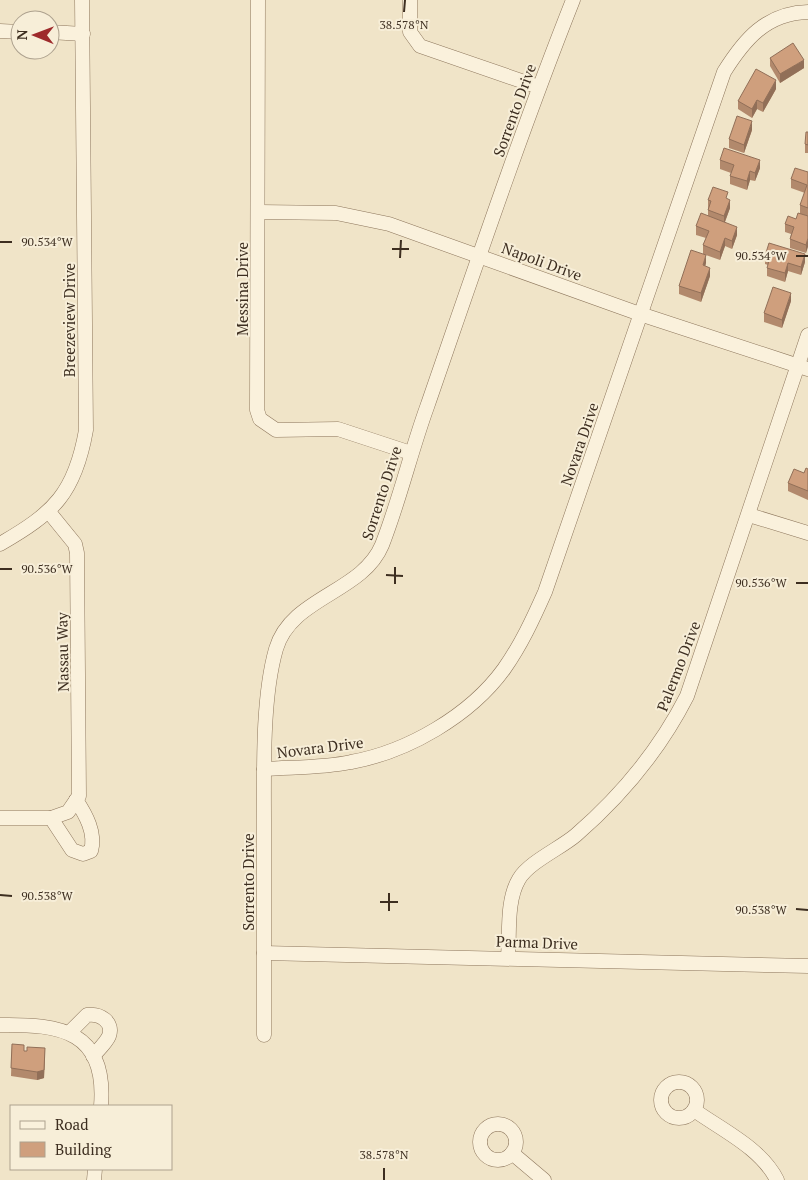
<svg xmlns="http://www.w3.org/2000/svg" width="808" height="1180" font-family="'PT Serif',serif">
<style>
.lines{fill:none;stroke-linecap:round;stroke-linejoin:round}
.minor-casing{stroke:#8d765c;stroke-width:15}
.minor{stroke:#faf1dc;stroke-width:14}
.wall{fill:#b2896c}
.shaded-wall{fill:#916f58}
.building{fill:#cf9f7d;stroke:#916f58}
.ticks{fill:none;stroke:#3d2e20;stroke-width:2}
.labels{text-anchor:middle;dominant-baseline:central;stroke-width:4;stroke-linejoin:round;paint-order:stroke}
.street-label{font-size:15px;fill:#3d2e20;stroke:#f7eed8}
.ticks-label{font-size:12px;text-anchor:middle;fill:#3d2e20;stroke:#f7eed8;stroke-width:4;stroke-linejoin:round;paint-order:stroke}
</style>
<rect width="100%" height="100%" fill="#f0e4c8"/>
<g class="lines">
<g class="minor-casing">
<g id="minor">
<polyline points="258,0 257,410 260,419 276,430 338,429 411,453"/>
<polyline points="410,0 410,32 420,46 539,87"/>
<polyline points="0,31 20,32"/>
<polyline points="50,32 83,34"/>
<polyline points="259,212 336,213 389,224 640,314 808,369"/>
<polyline points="749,515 808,533"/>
<path d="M 0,544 C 54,513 75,493 86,430 L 82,0"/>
<path d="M 264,769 C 293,767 323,768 351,762 C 407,752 470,716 504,669 C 521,645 533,619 545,592 L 724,72 C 744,40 766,13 808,12"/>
<polyline points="0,818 51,818 68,812 79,796 77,553 75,544 49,512"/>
<path d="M 51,818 L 72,850 L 83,854 L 91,851 C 96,833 86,815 76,800"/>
<polyline points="264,953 808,966"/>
<path d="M 508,957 C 510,933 506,901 519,879 C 529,862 561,848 576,835 C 621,796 660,749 687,696 L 808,335"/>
<path d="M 0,1025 C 61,1024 107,1031 101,1106"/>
<path d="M 70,1032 L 87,1015 C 100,1013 114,1022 109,1036 C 106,1043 98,1050 93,1056"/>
<path d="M 264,1035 C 264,964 264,893 264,822 C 264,770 262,698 276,649 C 291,597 362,593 382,545 C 399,502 411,451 427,407 C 474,271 520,134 573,0"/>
<circle cx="679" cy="1100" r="18"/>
<path d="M 694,1110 C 722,1130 761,1148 777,1180"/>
<circle cx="498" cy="1142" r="18"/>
<polyline points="512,1153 544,1180"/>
<polyline points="94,1180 95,1169"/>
</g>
</g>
<use href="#minor" class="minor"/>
</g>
<g class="wall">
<polygon points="770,58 804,68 780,83 770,66"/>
<polygon points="776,89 763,112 757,109 752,118 738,109 738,101"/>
<polygon points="752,130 744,153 729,148 729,139"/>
<polygon points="808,132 808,153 805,153 805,144"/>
<polygon points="720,160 760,168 755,181 750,180 747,190 730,184 730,176 731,173 720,169"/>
<polygon points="808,172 808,216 800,214 800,205 805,193 791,188 791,179"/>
<polygon points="728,199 730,208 725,222 737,235 732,249 725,246 720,260 703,254 703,245 706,238 696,235 696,226 708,216 708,200"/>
<polygon points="808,216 806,253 790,248 790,239 791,234 785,232 785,224 796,219"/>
<polygon points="765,256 805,262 801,275 788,271 785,282 767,276 767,268 768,265 765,264"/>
<polygon points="706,263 705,266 710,276 701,302 679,294 679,286"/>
<polygon points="791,301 782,328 764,322 764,313"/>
<polygon points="808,469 808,500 788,491 788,483 804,473"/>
<polygon points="12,1044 24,1051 45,1057 44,1078 37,1080 11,1076"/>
</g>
<g class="shaded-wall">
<polygon points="804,60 804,68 780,83 780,74"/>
<polygon points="776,80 776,89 763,112 763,103"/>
<polygon points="757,100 757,109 752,118 752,109"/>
<polygon points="752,121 752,130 744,153 744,145"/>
<polygon points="760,160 760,168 755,181 755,173"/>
<polygon points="750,171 750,180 747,190 747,181"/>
<polygon points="730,200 730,208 724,224 724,216"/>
<polygon points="737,227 737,235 732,249 732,241"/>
<polygon points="725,238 725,246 720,260 720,252"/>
<polygon points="808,238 808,247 806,253 806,245"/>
<polygon points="805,254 805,262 801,275 801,267"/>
<polygon points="706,255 706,263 703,274 703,265"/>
<polygon points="788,263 788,271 785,282 785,273"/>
<polygon points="710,268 710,276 701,302 701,293"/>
<polygon points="791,293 791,301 782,328 782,320"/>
<polygon points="45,1048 44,1078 37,1080 37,1072"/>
</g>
<g class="building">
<polygon points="793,43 804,60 780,74 770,58"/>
<polygon points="756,69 776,80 763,103 757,100 752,109 738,101"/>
<polygon points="737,116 752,121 744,145 729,139"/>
<polygon points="806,132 808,132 808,145 805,144"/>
<polygon points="724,148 760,160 755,173 750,171 747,181 730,176 734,165 720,160"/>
<polygon points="795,168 808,172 808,208 800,205 807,185 791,179"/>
<polygon points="713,187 728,192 726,198 730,200 724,216 708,210 711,201 708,200"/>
<polygon points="701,213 737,227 732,241 725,238 720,252 703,245 709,231 696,226"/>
<polygon points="798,213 808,216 808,238 806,245 790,239 794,227 785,224 788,216 796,219"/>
<polygon points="769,243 805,254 801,267 788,263 785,273 767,268 770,257 765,256"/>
<polygon points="691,250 706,255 703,265 710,268 701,293 679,286"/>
<polygon points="773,287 791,293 782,320 764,313"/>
<polygon points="806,468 808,469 808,491 788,483 794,469 804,473"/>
<polygon points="12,1044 24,1045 24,1051 27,1051 27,1047 45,1048 44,1070 37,1072 11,1068"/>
</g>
<path class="ticks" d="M 404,12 L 405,0M 0,242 L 12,242M 392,249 L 409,249M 796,256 L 808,256M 400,258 L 401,240M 0,569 L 12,569M 386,575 L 403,576M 796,583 L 808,583M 395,584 L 395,567M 0,895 L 12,896M 380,902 L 398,902M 796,909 L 808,910M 389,911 L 389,893M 384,1180 L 384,1168"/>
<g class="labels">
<g class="street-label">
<text transform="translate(514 110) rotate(-70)">Sorrento Drive</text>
<text transform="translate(542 261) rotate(20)">Napoli Drive</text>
<text transform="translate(242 289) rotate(-90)">Messina Drive</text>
<text transform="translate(69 320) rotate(-90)">Breezeview Drive</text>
<text transform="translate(579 444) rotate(-71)">Novara Drive</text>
<text transform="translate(381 493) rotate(-72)">Sorrento Drive</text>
<text transform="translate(62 652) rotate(-91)">Nassau Way</text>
<text transform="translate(678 666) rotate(-69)">Palermo Drive</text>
<text transform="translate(320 747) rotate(-7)">Novara Drive</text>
<text transform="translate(248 882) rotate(-90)">Sorrento Drive</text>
<text transform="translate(537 942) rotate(2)">Parma Drive</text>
</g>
</g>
<g class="ticks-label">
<text x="404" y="29">38.578°N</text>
<text x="47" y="246">90.534°W</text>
<text x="761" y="260">90.534°W</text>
<text x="47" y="573">90.536°W</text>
<text x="761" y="587">90.536°W</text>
<text x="47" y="900">90.538°W</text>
<text x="761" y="914">90.538°W</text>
<text x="384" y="1159">38.578°N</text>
</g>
<rect x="10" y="1105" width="162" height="65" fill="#f7eed8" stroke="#ada18e"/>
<rect x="20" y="1121" width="25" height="8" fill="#faf1dc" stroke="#ada18e"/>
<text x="55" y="1130" font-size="15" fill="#3d2e20">Road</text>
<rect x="20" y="1142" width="25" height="15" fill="#cf9f7d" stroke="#ada18e"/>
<text x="55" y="1155" font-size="15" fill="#3d2e20">Building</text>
<g transform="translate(35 35) rotate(271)"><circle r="24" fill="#f7eed8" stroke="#ada18e"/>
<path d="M0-4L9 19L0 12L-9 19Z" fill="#9e2a2b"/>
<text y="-8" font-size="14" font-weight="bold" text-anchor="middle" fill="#3d2e20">N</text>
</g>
</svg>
